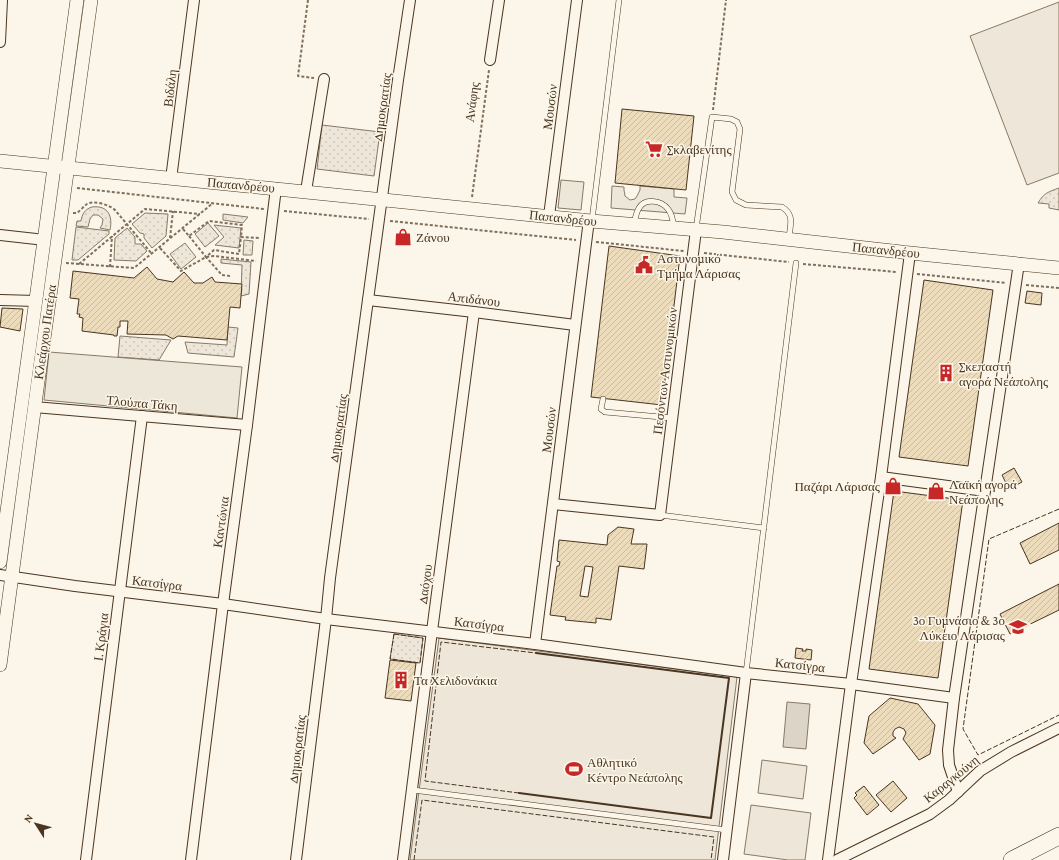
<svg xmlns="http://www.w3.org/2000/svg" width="1059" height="860" font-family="'Crimson Pro',serif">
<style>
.green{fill:url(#green-dots);stroke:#887966}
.pitch{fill:#ede6d9;stroke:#887966}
.parking{fill:#ede7d9;stroke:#887966}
.water{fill:#dcd4c6;stroke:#887966}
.building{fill:url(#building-hatch);stroke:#4a3520;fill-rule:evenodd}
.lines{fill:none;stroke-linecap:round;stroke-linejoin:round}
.service-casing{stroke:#4a3520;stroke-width:6}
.minor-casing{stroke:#4a3520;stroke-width:12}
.tertiary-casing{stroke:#4a3520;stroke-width:14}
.trunk-casing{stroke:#4a3520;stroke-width:18}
.path{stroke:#7f6f5c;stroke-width:2;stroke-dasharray:3 2;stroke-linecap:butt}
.service{stroke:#fbf6e9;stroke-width:5}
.minor{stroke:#fbf6e9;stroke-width:10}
.tertiary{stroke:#fbf6e9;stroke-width:13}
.trunk{stroke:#fbf6e9;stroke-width:17}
.fence{stroke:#4a3520;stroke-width:1;stroke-dasharray:5 2;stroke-linecap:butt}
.wall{stroke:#4a3520;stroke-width:2}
.labels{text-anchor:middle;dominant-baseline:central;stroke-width:3;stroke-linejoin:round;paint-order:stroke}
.street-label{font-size:13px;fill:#4a3520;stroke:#fbf6e9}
.poi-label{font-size:13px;fill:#4a3520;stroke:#fbf6e9;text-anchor:start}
</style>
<defs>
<pattern id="green-dots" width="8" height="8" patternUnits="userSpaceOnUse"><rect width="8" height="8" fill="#ede6d9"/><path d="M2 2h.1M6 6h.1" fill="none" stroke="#cdc6ba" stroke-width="1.8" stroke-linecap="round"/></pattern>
<pattern id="building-hatch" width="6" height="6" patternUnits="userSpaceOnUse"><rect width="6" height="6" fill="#ecdcbc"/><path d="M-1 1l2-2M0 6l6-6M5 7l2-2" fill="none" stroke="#ccbda1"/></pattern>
</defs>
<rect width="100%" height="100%" fill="#fbf6e9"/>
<g class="green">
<polygon points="322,125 380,132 374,176 317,169"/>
<path d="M 1059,188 L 1059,210 L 1049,208 L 1049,204 L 1038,203 C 1044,193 1048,192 1059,188 Z"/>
<path d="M 92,207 C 108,205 113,216 110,230 L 100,228 L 102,225 L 103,219 L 98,215 L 93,215 L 90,219 L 88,227 L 76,226 L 77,221 L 81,221 C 82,214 85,209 92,207 Z"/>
<polygon points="145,213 168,214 166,236 152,248 144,238 144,234 140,233 132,224"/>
<polygon points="223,214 248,217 243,223 223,220"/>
<polygon points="208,223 219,236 205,247 195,234"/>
<polygon points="214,225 241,228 239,248 215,245 224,237"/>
<polygon points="76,227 109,231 109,234 78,260 72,260"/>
<polygon points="127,228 135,237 135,244 141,244 147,251 136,261 114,260 115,238"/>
<polygon points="244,240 253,241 252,255 243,255"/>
<polygon points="185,243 196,257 181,269 170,254"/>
<polygon points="221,259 251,262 249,294 241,296 242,265 221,263"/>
<polygon points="228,327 238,328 234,357 188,353 185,342 227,345"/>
<polygon points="120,336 171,340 159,360 118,357"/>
<polygon points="394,634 423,638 420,663 390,659"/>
</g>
<g class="pitch">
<polygon points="1059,2 1059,173 1027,185 970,36"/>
<polygon points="439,638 737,677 715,860 410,860"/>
<polygon points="762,760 807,766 803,799 758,793"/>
<polygon points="751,805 811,813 805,860 788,860 744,854"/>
</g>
<g class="parking">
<polygon points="561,180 584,182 581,210 558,208"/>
<polygon points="612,186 624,187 624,190 625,196 630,200 635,199 637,196 640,190 640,186 674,189 674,197 687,198 685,214 611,208"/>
<polygon points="49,352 242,367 237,418 44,400"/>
</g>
<polygon class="water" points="787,702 810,704 806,749 783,747"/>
<g class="building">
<polygon points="622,109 694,116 686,190 615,183"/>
<polygon points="609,246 680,256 662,405 591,397"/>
<polygon points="147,267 157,279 173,282 184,272 194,283 203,283 212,277 215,282 242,284 240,308 230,307 227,340 178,336 173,339 166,335 127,334 128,321 120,321 120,327 118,327 117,336 114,336 114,335 82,331 83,318 79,317 80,314 77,314 79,299 70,298 73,271 134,278"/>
<polygon points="924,280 993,290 968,466 899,457"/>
<polygon points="1027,291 1042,293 1041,305 1025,303"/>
<polygon points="2,308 23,309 20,331 0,327"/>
<polygon points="1014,468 1022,482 1009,489 1002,475"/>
<polygon points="894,491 963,500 938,678 869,669"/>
<polygon points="1059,523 1059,550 1030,564 1020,543"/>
<path d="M 618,527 L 634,529 L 631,544 L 647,544 L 644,569 L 619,566 L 611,620 L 596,618 L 596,623 L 565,620 L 566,617 L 550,615 L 557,566 L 559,566 L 560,562 L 557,561 L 559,540 L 607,545 L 608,535 ZM 585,566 L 593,567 L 588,597 L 580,596 Z"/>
<polygon points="1059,584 1059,610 1010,634 1000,614"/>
<polygon points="796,648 803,649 802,651 806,651 806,649 812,650 811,660 795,658"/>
<polygon points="390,660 416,663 411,701 385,698"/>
<polygon points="890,698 918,704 935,725 930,754 919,760 903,739 906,733 904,729 899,727 895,729 893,732 893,736 896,738 873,754 864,743 869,716"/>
<polygon points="893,781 907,798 891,812 876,795"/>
<polygon points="864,786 879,805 867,815 854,798 857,795 855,793"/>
</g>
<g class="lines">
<g class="service-casing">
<g id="service">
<polyline points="592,220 619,0"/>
<path d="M 634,224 C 635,219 636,213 639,208 C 645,198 661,200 668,209 C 672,214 673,220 674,227"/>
<path d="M 696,229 L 712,117 L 731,119 L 737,122 L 740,129 L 732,192 L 736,200 L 746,205 L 782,207 C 795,215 790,225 789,238"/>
<polyline points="603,399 601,409 605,412 672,418"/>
<polyline points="660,515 764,528"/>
<polyline points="746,673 796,263"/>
<polyline points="413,790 727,830"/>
</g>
</g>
<g class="minor-casing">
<g id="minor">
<polyline points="0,42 2,0"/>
<polyline points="490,60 499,0"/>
<polyline points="171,179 194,0"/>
<polyline points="306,191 324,79"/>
<polyline points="549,216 577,0"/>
<polyline points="0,235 45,240"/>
<polyline points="0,300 36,301"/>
<polyline points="368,300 474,312 575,325"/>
<polyline points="34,407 247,425"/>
<polyline points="881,477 985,491"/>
<polyline points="553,504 660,515 696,230"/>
<polyline points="0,575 75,586 223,604 326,619 535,644 746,673 851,684 954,698"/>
<polyline points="535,644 589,220"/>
<polyline points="958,792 949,765 948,750 954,698 1019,263"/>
<polyline points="86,860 142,416"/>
<polyline points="191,860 223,604 247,425 276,188"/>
<polyline points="296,860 326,619 330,578 398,80 410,0"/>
<polyline points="403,860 432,631 474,312"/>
<polyline points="723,860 746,673"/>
<polyline points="828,860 851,684 881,477 910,253"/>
<polyline points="837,860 930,814 949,800 980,771 1011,752 1059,728"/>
</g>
</g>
<g class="tertiary-casing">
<g id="tertiary">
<polyline points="0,161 591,221 723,232 910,253 1059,268"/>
<polyline points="0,562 77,0"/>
<path d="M 0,665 C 29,443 60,222 91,0"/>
</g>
</g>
<g class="trunk-casing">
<polyline id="trunk" points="1012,860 1059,836"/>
</g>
<g class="path">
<polyline points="308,0 298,76 314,78"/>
<polyline points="713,110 726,0"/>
<polyline points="77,188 264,209"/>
<polyline points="472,197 489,70"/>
<polyline points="284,211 369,219"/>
<path d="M 73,213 L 77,213 C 81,210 84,206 87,204 C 94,200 110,205 115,210 L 152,254"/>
<polyline points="390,221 576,240"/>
<polyline points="183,229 189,236 209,221 242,225 241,237"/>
<polyline points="189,236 206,257"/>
<polyline points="170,238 173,211"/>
<polyline points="596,242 684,251"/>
<polyline points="160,248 181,271 206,257 214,256 256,261"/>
<polyline points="704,253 789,262"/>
<polyline points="66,263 134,268 213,203"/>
<polyline points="79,264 145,209 200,214"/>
<polyline points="803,264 897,272"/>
<polyline points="110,267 112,236"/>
<polyline points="917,274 1006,283"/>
<polyline points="230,276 222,275 206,257 214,250 239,254 241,237 259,238"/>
<polyline points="1026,285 1059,288"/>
</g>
<use href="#service" class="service"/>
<use href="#minor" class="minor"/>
<use href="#tertiary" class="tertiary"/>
<use href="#trunk" class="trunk"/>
<g class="fence">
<polyline points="1059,509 989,539 963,729 978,755 1059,715"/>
<polygon points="394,634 423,638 420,663 390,659"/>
<polyline points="519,793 425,781 441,642 536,653"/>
<polyline points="414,860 422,800 714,837 711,860"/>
</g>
<polyline class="wall" points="519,793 711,818 729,678 536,653"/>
</g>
<defs>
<g id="supermarket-bare" transform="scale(1.38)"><path d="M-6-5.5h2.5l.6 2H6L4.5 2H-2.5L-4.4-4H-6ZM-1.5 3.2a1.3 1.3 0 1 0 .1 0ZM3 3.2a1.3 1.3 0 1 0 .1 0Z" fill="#c62828" stroke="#fbf6e9" stroke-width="2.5" paint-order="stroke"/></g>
<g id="shop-bare" transform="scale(1.38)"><path d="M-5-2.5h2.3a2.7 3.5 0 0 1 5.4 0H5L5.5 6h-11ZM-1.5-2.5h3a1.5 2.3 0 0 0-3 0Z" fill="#c62828" stroke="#fbf6e9" stroke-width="2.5" paint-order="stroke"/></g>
<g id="civic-bare" transform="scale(1.38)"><path d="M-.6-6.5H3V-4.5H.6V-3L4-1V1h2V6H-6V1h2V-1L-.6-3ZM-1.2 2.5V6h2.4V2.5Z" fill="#c62828" stroke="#fbf6e9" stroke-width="2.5" paint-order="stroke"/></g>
<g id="building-bare" transform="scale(1.38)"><path d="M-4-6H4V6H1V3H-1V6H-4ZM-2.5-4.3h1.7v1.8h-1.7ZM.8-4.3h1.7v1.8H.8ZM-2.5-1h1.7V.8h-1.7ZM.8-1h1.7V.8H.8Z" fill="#c62828" stroke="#fbf6e9" stroke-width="2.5" paint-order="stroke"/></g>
<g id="school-bare" transform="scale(1.38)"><path d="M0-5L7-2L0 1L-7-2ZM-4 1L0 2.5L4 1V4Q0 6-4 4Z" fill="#c62828" stroke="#fbf6e9" stroke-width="2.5" paint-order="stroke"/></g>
<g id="stadium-bare" transform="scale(1.38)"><path d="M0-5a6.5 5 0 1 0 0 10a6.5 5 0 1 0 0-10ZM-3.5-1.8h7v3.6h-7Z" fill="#c62828" stroke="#fbf6e9" stroke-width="2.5" paint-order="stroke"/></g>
</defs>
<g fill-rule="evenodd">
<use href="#supermarket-bare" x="654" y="149"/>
<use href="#shop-bare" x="403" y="237"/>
<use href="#civic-bare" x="644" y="265"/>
<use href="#building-bare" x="946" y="373"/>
<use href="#shop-bare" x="893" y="486"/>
<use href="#shop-bare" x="936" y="491"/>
<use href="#school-bare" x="1018" y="627"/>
<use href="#building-bare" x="401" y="680"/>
<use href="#stadium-bare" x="574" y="769"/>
</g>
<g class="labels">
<g class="street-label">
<text transform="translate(170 88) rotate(-83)">Βιδάλη</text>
<text transform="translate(472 102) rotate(-82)">Ανάφης</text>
<text transform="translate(382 107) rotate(-82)">Δημοκρατίας</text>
<text transform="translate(550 107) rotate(-83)">Μουσών</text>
<text transform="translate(241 185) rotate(5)">Παπανδρέου</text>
<text transform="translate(563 218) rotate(6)">Παπανδρέου</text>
<text transform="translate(886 250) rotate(6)">Παπανδρέου</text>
<text transform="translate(474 299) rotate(7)">Απιδάνου</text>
<text transform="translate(45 332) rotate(-82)">Κλεάρχου Πατέρα</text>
<text transform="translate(665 371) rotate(-83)">Πεσόντων Αστυνομικών</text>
<text transform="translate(142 403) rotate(5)">Τλούπα Τάκη</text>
<text transform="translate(338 428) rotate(-82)">Δημοκρατίας</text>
<text transform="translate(549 430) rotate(-83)">Μουσών</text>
<text transform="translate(221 522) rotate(-82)">Καντώνια</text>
<text transform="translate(157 583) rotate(7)">Κατσίγρα</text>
<text transform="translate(425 584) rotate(-82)">Δαόχου</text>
<text transform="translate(479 624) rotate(7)">Κατσίγρα</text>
<text transform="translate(101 637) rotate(-83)">Ι. Κράγια</text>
<text transform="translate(800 665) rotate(6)">Κατσίγρα</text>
<text transform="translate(297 749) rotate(-83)">Δημοκρατίας</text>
<text transform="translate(951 779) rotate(-39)">Καραγκούνη</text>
</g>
<g class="poi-label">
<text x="667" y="149">Σκλαβενίτης</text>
<text x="416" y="237">Ζάνου</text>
<text x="657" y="258">Αστυνομικό<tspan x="657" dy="15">Τμήμα Λάρισας</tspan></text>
<text x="959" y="366">Σκεπαστή<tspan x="959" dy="15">αγορά Νεάπολης</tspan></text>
<text x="949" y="484">Λαϊκή αγορά<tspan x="949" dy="15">Νεάπολης</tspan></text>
<text x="880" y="486" text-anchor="end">Παζάρι Λάρισας</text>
<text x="1005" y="620" text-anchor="end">3ο Γυμνάσιο &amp; 3ο<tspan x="1005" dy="15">Λύκειο Λάρισας</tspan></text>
<text x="414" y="680">Τα Χελιδονάκια</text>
<text x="587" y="762">Αθλητικό<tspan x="587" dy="15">Κέντρο Νεάπολης</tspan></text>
</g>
</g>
<g transform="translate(36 824) rotate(306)" stroke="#fbf6e9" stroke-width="3" paint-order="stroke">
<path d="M0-3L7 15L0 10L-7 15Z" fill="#4a3520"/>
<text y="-6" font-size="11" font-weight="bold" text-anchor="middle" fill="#4a3520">N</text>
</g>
</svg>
